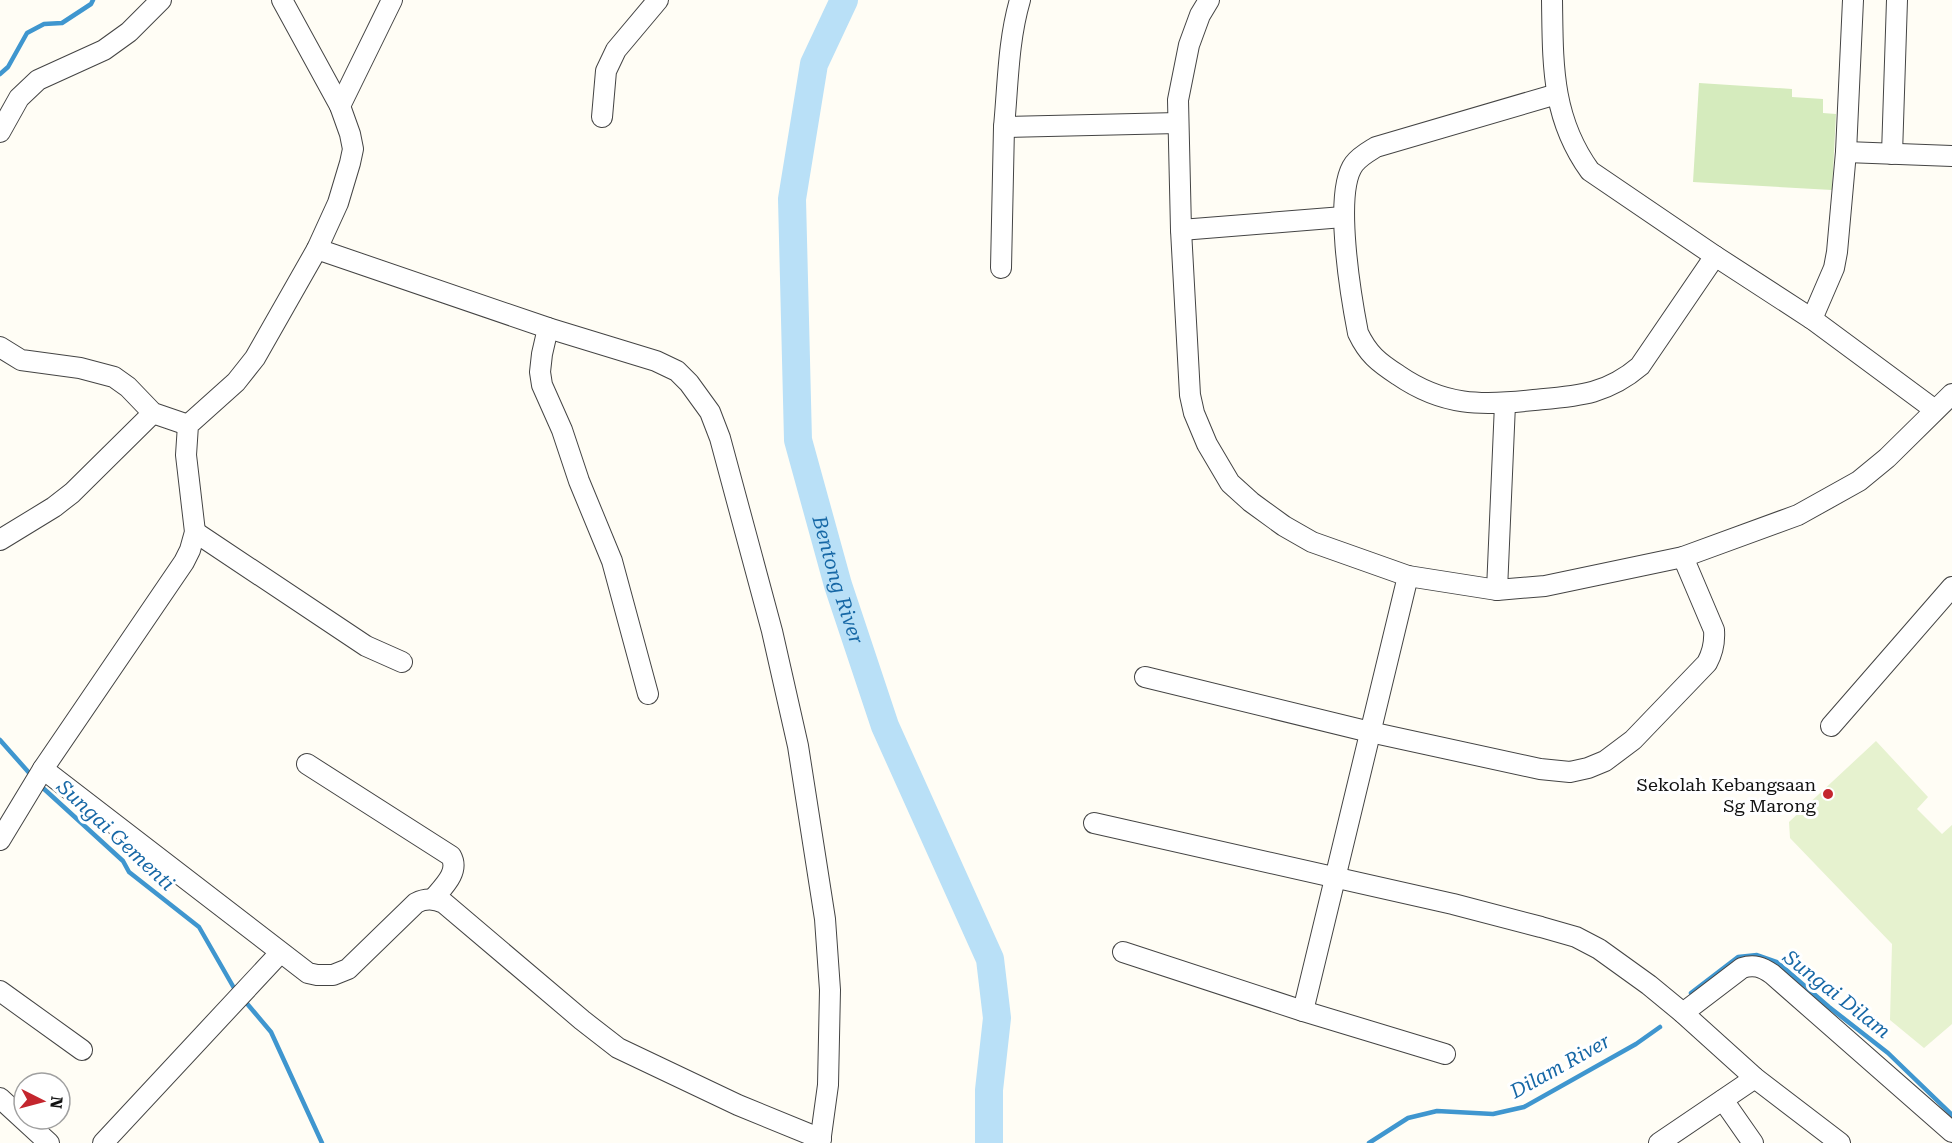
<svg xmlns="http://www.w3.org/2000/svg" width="1952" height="1143" font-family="'Roboto Serif',serif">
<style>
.green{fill:#d5ebbd}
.pitch{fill:#e6f2cf}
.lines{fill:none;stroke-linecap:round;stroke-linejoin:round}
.stream{stroke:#3f96cf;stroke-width:4.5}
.river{stroke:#b9e0f7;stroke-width:28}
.minor-casing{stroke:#444;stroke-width:22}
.minor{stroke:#fff;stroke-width:20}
.poi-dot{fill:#c4262e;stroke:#fff;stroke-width:2}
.labels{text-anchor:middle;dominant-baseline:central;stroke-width:6;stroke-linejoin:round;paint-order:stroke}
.poi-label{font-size:18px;fill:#111;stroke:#fff;text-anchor:end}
.water-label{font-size:20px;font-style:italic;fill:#1768a6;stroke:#fff}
</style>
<rect width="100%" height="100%" fill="#fffdf5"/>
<polygon class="green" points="1699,83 1792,89 1792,97 1823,99 1823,113 1836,114 1832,190 1693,182"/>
<polygon class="pitch" points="1876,741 1928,797 1917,809 1942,834 1952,825 1952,1024 1924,1048 1890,1020 1892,944 1790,838 1789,822"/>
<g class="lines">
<g class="stream">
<polyline points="0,74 8,67 27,33 44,24 62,23 91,4 93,0"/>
<polyline points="0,740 31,775"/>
<polyline points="43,788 123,861 129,872 199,927 234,988"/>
<polyline points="1691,993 1738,957 1757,955 1777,962 1829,1007 1888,1053 1952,1115"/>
<polyline points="244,1000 271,1032 322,1143"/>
<polyline points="1369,1143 1408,1118 1437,1111 1493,1114 1524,1107 1636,1044 1660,1027"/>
</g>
<path class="river" id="s1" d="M 844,0 L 814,64 L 792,199 L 798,440 L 838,585 L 885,726 L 990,959 L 997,1018 L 989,1090 L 989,1143"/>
<g class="minor-casing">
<g id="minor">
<path d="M 282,0 L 340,106 L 350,134 L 353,149 L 350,163 L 338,203 L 317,249 L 255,358 L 236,382 L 188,425 L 186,455 L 195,532 L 190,550 L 184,562 L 43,769 L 308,973 L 317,975 L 333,975 L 348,969 L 416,903 C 426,898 434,899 444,903 L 582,1020 L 618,1048 L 738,1105 L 821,1139"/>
<path d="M 1020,0 C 1008,41 1008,85 1004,127 L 1178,123"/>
<polyline points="1209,0 1200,15 1189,45 1178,100 1181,230 1190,395 1194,413 1207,444 1230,483 1251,502 1284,526 1312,542 1408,576 1497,590 1545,586 1683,557 1798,515 1859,481 1887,458 1952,394"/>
<path d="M 1552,0 C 1553,63 1551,117 1590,171 L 1715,256 L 1812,319 L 1935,410"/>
<path d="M 1557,94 L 1376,147 C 1368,152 1360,156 1354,164 C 1333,192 1351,297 1358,333 C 1368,354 1378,362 1398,375 C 1443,406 1481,406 1534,400 C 1577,396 1606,395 1640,366 L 1715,256"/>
<polyline points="340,106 392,0"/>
<polyline points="602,117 606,71 616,50 658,0"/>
<polyline points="0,132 19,98 38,80 104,50 129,32 161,0"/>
<polyline points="1846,152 1952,156"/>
<polyline points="1892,154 1897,0"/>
<polyline points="1181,230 1343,217"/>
<polyline points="317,249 548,328 656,361 677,371 689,383 710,412 720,438 772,631 798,746 825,919 830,990 828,1085 820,1143"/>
<polyline points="1001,268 1004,127"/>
<polyline points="1812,319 1834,268 1837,252 1846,152 1853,0"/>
<polyline points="548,328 542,354 540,372 542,385 562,430 579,481 612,561 648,694"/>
<polyline points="0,347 21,360 80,368 114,377 128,387 153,413 188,425"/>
<polyline points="195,532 366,646 402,662"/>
<polyline points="0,540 54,507 72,493 153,413"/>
<polyline points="1497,590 1505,404"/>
<path d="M 1145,677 L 1370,732 L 1540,769 L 1570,772 L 1588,768 L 1605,761 L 1633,740 L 1707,663 C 1713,652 1715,643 1714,630 L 1683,557"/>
<polyline points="1831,726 1952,587"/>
<path d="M 307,764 L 451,856 C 460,872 443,887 433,899"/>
<polyline points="1094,823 1453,904 1541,927 1576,937 1599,949 1649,985 1683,1013 1755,1078 1840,1143"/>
<polyline points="0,840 43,769"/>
<polyline points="1123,952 1303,1011 1445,1054"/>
<polyline points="0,991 82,1050"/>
<polyline points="1303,1011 1408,576"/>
<path d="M 1683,1013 L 1742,968 C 1754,964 1762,967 1772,974 L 1952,1132"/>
<polyline points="0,1098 49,1143"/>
<polyline points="1723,1100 1753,1143"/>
<polyline points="103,1143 280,953"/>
<polyline points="1659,1143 1755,1078"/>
</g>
</g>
<use href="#minor" class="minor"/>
</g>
<circle class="poi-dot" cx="1828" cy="794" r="6"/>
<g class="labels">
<g class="poi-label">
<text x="1816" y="784">Sekolah Kebangsaan<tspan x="1816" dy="21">Sg Marong</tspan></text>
</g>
<g class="water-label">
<text stroke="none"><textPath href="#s1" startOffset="594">Bentong River</textPath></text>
<text transform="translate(116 835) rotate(43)">Sungai Gementi</text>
<text transform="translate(1837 994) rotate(38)">Sungai Dilam</text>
<text transform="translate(1560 1066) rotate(-29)">Dilam River</text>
</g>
</g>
<g transform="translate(42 1101) rotate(96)"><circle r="28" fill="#ffffff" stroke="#a0a0a0" stroke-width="1.5"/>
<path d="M0-4.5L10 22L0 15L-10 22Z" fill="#c4262e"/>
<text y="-9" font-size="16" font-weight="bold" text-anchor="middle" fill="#111111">N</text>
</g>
</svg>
